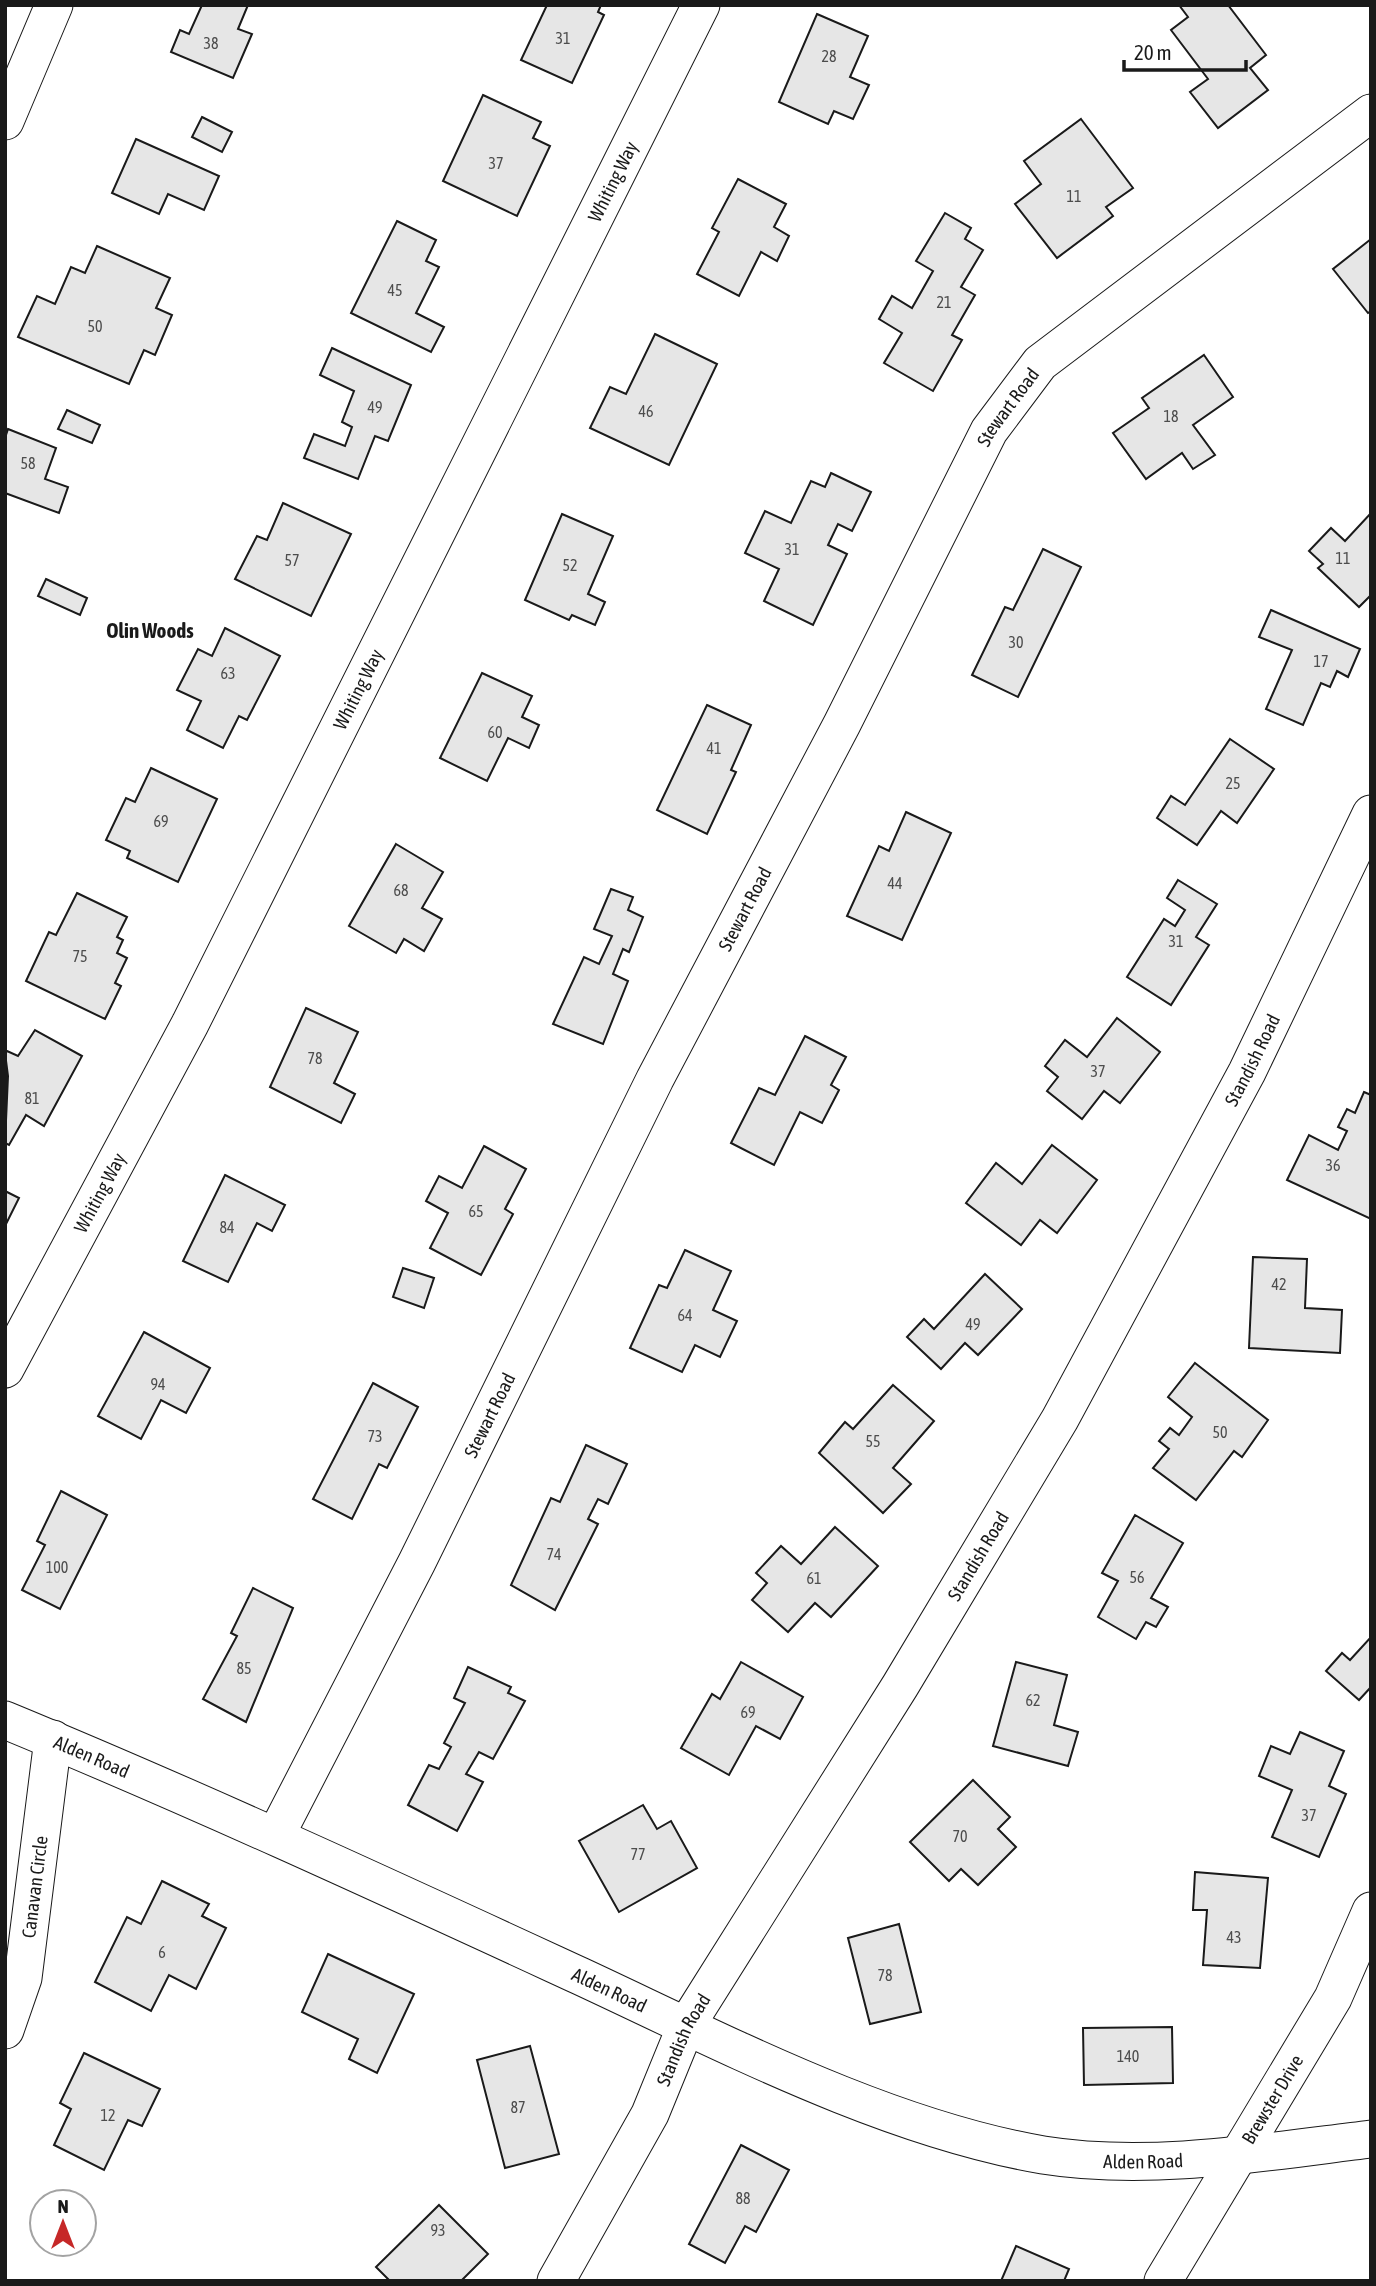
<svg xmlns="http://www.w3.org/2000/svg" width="1376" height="2286" font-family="'Asap Condensed',sans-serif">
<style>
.building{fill:#e6e6e6;stroke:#1a1a1a;stroke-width:2}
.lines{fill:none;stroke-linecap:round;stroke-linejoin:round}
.street-casing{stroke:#1a1a1a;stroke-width:39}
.street{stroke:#fff;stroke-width:37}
.labels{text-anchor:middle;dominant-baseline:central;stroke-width:5;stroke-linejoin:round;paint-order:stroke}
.number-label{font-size:16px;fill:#4d4d4d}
.street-label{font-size:19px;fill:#1a1a1a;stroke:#fff}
.neighbourhood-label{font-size:21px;font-weight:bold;fill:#1a1a1a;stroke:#fff}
</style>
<rect width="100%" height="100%" fill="#fff"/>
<g class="building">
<polygon points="202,5 248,5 238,29 252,34 233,78 171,52 180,30 189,34"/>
<polygon points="547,5 601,5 598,12 604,15 572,83 521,60"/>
<polygon points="1179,5 1228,5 1266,55 1250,68 1268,90 1218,128 1190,92 1208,79 1171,30 1188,17"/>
<polygon points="817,14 868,36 850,77 869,85 853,119 834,111 828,124 779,102"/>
<polygon points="483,95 541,122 533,138 550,146 517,216 443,181"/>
<polygon points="202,117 232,132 222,152 192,137"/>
<polygon points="1081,119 1133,188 1106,207 1113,216 1057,258 1015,204 1041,184 1024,161"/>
<polygon points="136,139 219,176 204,210 168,194 159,214 112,193"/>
<polygon points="738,179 786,204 774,227 789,236 777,261 761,252 739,296 697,274 719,232 712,228"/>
<polygon points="945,213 971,228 965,239 983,250 961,287 975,295 952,335 962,340 933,391 884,363 902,333 879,319 892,296 912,308 933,271 916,261"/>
<polygon points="397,221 436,240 426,261 439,267 416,313 444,327 431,352 351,313"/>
<polygon points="1371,239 1371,311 1368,313 1333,269"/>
<polygon points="97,246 170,278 156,308 172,315 155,355 144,350 129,384 18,337 37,296 55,304 71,267 85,273"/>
<polygon points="655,334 717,364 669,465 590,428 610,387 626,394"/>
<polygon points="332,348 411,385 388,441 375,436 358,479 304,458 314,434 345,446 352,427 342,422 354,391 320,375"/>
<polygon points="1204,355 1233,397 1193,425 1215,455 1193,469 1182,453 1146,479 1113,433 1149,408 1142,398"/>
<polygon points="67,410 100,425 92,443 58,429"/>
<polygon points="8,429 56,448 45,479 68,487 59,513 5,493 5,438"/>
<polygon points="831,473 871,492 852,531 838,524 828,545 847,554 813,625 764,601 779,569 745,553 765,511 791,523 811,481 825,487"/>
<polygon points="283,503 351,534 311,616 235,579 257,536 267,540"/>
<polygon points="1371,513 1371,595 1359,607 1318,568 1323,564 1309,551 1331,528 1345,541"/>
<polygon points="562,514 613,536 588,594 605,602 595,625 572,615 569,620 525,600"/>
<polygon points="1043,549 1081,567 1018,697 972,675 1005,607 1013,610"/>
<polygon points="46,579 87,598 80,615 38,596"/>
<polygon points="1271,610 1360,649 1348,677 1337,671 1330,687 1321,683 1303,725 1266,709 1292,650 1259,637"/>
<polygon points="225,628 280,656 247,720 239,716 223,748 187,730 201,701 177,690 198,649 212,656"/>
<polygon points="482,673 532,696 522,717 539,725 529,748 508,738 487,781 440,758"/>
<polygon points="707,705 751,725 731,770 736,772 707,834 657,810"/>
<polygon points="1230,739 1274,769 1237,823 1221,811 1197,845 1157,818 1171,796 1185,805"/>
<polygon points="151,768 217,799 178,882 127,858 130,851 106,840 126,798 135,802"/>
<polygon points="906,812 951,833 902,940 847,916 879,846 889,851"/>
<polygon points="396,844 443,872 422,908 442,919 424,951 404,939 396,953 349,926"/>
<polygon points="1178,880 1217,904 1196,937 1209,945 1171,1005 1127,977 1164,919 1175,926 1185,910 1167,898"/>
<polygon points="611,889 633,897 628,910 643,917 629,952 623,949 613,974 628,981 603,1044 553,1024 584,957 599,964 612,936 594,929"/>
<polygon points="77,893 127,917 117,937 123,940 117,953 127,958 115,983 121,986 105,1019 26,981 49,932 56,935"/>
<polygon points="306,1008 358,1032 334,1083 355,1094 341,1123 270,1087"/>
<polygon points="1117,1018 1160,1052 1120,1103 1104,1091 1082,1119 1047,1091 1058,1077 1045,1066 1065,1040 1087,1057"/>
<polygon points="35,1030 82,1056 44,1126 26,1115 9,1145 5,1143 8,1076 5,1053 7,1051 18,1056"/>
<polygon points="805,1036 846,1057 831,1085 839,1090 822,1123 800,1112 774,1165 731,1143 759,1088 775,1095"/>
<polygon points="1364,1092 1371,1095 1371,1219 1287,1180 1309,1135 1338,1150 1347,1131 1338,1127 1347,1109 1355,1113"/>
<polygon points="1052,1145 1097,1180 1057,1233 1040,1220 1021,1245 966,1203 996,1163 1022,1184"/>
<polygon points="484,1146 526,1169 505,1209 513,1214 481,1275 430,1248 448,1213 426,1201 439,1176 462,1188"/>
<polygon points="225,1175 285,1205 272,1231 257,1223 228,1282 183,1261"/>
<polygon points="5,1191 19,1198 5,1226"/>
<polygon points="685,1250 731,1271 713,1310 737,1321 720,1357 695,1345 682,1372 630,1348 659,1285 667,1288"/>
<polygon points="1253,1257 1307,1259 1305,1308 1342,1310 1340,1353 1249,1348"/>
<polygon points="403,1268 434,1278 424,1308 393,1297"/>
<polygon points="985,1274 1022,1309 978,1355 965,1343 941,1369 907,1337 924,1319 934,1329"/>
<polygon points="144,1332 210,1368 186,1413 161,1400 141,1439 98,1416"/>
<polygon points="1195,1363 1268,1420 1242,1457 1234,1451 1196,1500 1153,1468 1169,1449 1159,1441 1170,1428 1179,1435 1192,1417 1168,1397"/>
<polygon points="373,1383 418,1407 387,1468 379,1464 352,1519 313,1499"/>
<polygon points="893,1385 934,1421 893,1468 911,1484 883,1513 819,1453 845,1422 853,1429"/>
<polygon points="586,1445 627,1464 608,1504 598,1499 588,1519 598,1524 555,1610 511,1585 551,1498 560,1502"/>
<polygon points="61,1491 107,1515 60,1609 22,1590 45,1545 37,1541"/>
<polygon points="1135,1515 1183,1543 1151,1598 1168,1607 1156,1627 1146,1622 1136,1639 1098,1617 1118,1581 1102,1573"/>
<polygon points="835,1527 878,1566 831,1617 815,1603 788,1632 752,1600 767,1583 756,1573 781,1546 801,1564"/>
<polygon points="253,1588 293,1608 246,1722 203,1699 237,1636 231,1633"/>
<polygon points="1371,1637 1371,1687 1359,1700 1326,1671 1342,1653 1350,1660"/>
<polygon points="741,1662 803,1697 780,1739 756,1726 729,1775 681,1748 712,1694 720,1699"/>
<polygon points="1016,1662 1067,1675 1054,1725 1078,1732 1068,1766 993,1746"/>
<polygon points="468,1667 511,1687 508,1693 525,1701 493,1759 479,1752 466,1774 483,1782 457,1831 408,1805 429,1765 439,1769 451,1747 444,1743 465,1703 454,1698"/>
<polygon points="1300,1732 1344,1751 1329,1786 1346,1794 1319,1857 1272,1837 1292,1790 1259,1776 1271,1746 1290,1754"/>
<polygon points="973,1780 1010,1817 998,1829 1016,1847 978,1885 961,1869 949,1881 910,1842"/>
<polygon points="643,1805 657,1829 671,1821 697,1868 619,1912 579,1841"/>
<polygon points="1195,1872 1268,1878 1260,1968 1203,1965 1207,1910 1193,1910"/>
<polygon points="162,1881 209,1904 202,1916 226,1928 196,1989 169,1975 151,2011 95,1982 127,1917 141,1924"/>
<polygon points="899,1924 921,2012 870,2024 848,1938"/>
<polygon points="328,1954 414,1994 377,2073 349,2059 358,2039 302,2012"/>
<polygon points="1172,2027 1173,2083 1084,2085 1083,2028"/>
<polygon points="530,2046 559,2154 505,2168 477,2060"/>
<polygon points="84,2053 160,2089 142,2126 128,2120 104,2170 54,2145 71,2109 60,2103"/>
<polygon points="741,2145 789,2170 756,2232 745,2226 725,2263 689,2244"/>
<polygon points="439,2205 488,2254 461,2281 390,2281 376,2267"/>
<polygon points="1016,2246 1069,2269 1064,2281 1001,2281"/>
</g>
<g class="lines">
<g class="street-casing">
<g id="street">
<polyline points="5,121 54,5"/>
<path id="s1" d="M 5,1369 L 190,1024 L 701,5"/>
<path id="s2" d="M 5,1720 C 199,1800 389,1888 580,1976 C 724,2043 886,2128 1043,2155 C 1149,2172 1265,2152 1371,2139"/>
<path id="s3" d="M 276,1835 L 417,1562 L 655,1079 L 842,724 L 989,431 L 1040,363 L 1371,113"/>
<path id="s4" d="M 5,2030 L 23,1978 L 53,1739"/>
<path id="s5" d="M 556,2281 L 650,2114 L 686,2026 L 900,1686 L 1060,1419 L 1247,1072 L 1371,814"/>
<path id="s6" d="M 1163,2281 L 1333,1998 L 1371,1911"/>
</g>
</g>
<use href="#street" class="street"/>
</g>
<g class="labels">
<g class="number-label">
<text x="563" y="38">31</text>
<text x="211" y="43">38</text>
<text x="829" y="56">28</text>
<text x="496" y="163">37</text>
<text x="1074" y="196">11</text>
<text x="395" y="290">45</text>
<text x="944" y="302">21</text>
<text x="95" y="326">50</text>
<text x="375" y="407">49</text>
<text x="646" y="411">46</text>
<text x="1171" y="416">18</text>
<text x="28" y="463">58</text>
<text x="792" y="549">31</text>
<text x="1343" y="558">11</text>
<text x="292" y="560">57</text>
<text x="570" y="565">52</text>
<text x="1016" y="642">30</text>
<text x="1321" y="661">17</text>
<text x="228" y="673">63</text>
<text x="495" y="732">60</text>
<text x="714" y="748">41</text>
<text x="1233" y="783">25</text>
<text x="161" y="821">69</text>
<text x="895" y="883">44</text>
<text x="401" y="890">68</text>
<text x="1176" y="941">31</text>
<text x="80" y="956">75</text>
<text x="315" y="1058">78</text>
<text x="1098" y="1071">37</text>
<text x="32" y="1098">81</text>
<text x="1333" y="1165">36</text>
<text x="476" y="1211">65</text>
<text x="227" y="1227">84</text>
<text x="1279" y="1284">42</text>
<text x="685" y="1315">64</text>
<text x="973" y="1324">49</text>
<text x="158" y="1384">94</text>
<text x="1220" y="1432">50</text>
<text x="375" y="1436">73</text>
<text x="873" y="1441">55</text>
<text x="554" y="1554">74</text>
<text x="57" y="1567">100</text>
<text x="1137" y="1577">56</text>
<text x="814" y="1578">61</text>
<text x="244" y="1668">85</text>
<text x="1033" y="1700">62</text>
<text x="748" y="1712">69</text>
<text x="1309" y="1815">37</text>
<text x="960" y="1836">70</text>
<text x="638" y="1854">77</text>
<text x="1234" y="1937">43</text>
<text x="162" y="1952">6</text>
<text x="885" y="1975">78</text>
<text x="1128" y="2056">140</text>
<text x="518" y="2107">87</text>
<text x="108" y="2115">12</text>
<text x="743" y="2198">88</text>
<text x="438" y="2230">93</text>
</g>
<g class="street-label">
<text stroke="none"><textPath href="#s1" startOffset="1334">Whiting Way</textPath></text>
<text stroke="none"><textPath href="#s3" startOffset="1605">Stewart Road</textPath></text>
<text stroke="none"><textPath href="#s1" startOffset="766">Whiting Way</textPath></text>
<text stroke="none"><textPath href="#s3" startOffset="1038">Stewart Road</textPath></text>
<text stroke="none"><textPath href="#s5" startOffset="1407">Standish Road</textPath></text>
<text stroke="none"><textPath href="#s1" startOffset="200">Whiting Way</textPath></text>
<text stroke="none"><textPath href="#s3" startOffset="471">Stewart Road</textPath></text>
<text stroke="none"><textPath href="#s5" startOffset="840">Standish Road</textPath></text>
<text stroke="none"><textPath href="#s2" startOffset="94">Alden Road</textPath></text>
<text stroke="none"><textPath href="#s4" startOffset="147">Canavan Circle</textPath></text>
<text stroke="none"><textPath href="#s2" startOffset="662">Alden Road</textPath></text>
<text stroke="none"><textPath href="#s5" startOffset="273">Standish Road</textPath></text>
<text stroke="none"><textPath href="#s6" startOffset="212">Brewster Drive</textPath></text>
<text stroke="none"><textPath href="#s2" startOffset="1228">Alden Road</textPath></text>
</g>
<g class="neighbourhood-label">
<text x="150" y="630">Olin Woods</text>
</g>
</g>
<rect width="1376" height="2286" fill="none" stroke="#1a1a1a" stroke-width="14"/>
<g transform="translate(63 2223)"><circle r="33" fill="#ffffff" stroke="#a3a3a3" stroke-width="2"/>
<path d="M0-5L12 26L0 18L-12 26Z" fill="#c62828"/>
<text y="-10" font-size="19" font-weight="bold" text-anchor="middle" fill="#1a1a1a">N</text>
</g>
<path d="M1124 60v10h122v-10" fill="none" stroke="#1a1a1a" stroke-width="3.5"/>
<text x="1134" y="60" font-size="21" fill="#1a1a1a" stroke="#ffffff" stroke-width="5" paint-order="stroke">20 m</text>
</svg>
